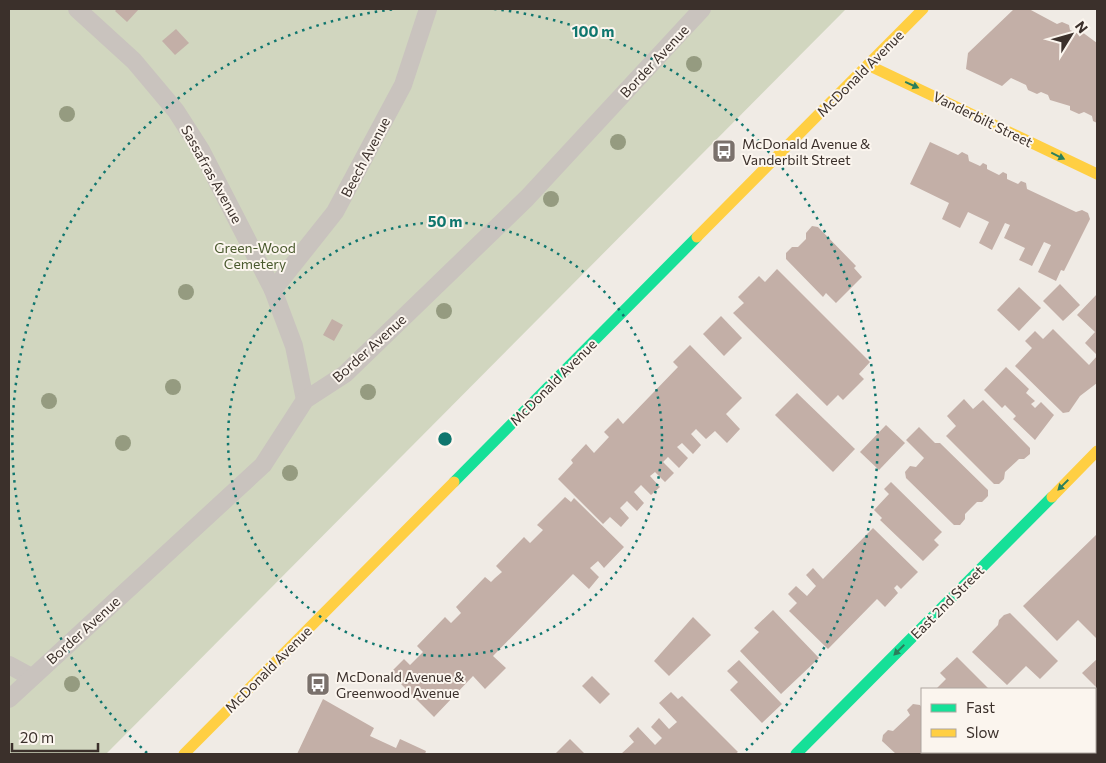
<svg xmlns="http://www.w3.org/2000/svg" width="1106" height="763" font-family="Commissioner,sans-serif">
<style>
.green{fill:#d1d6bf}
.building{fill:#c3afa7}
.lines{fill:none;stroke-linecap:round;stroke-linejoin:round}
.lane{stroke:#c9c3be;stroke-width:18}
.fast{stroke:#16e098;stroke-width:11}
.slow{stroke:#ffcf43;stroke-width:11}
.tree{fill:#959b80}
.oneway{fill:#2a7f5c}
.ring{fill:none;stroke:#0f766e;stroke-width:2.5;stroke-dasharray:2.5 5}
.labels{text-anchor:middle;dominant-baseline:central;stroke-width:4;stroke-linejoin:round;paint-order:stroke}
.street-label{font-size:14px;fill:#3b302b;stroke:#fbf5ee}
.poi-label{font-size:14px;fill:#3b302b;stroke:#fbf5ee;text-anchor:start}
.park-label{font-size:14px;fill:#4a5a2e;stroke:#fbf5ee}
.centre{fill:#0f766e;stroke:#fbf5ee;stroke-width:2.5}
.ring-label{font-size:15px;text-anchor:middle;font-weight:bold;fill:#0f766e;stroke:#fbf5ee;stroke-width:4;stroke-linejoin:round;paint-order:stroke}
</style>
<rect width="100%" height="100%" fill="#f0ebe5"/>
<polygon class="green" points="9,9 846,9 106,754 9,754"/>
<g class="building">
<polygon points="117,9 139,9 127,22 115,11"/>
<polygon points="1014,9 1029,9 1057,24 1062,22 1069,25 1070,30 1079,34 1082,32 1097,43 1097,123 1093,121 1092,116 1084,112 1079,114 1070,110 1070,106 1050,100 1048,95 1041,92 1037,94 1028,90 1026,85 1011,78 1002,86 966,69 968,53"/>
<polygon points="176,29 189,43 175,55 162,41"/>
<polygon points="930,142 958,155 962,152 968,155 969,161 980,166 983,163 987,165 987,169 999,175 1003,172 1007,174 1007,179 1018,184 1021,181 1026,183 1027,189 1076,212 1082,210 1088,213 1090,219 1064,271 1061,270 1056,281 1038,272 1051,245 1044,242 1032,266 1019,260 1025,248 1004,238 1010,225 1005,223 992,250 979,243 989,222 968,212 960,228 942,219 949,203 910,184"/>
<polygon points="812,226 818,227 856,266 854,268 862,277 836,303 826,293 823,297 786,259 786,253 792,247 798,247 806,239 806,233"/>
<polygon points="777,269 870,362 859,374 864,379 843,400 838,395 827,406 733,313 744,303 738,297 759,276 765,282"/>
<polygon points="1060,284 1080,305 1063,321 1043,301"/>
<polygon points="1019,287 1041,308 1019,331 997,310"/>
<polygon points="1097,294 1097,355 1085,343 1095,332 1077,315"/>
<polygon points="721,316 742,338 724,356 703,334"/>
<polygon points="332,319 343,325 334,341 323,335"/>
<polygon points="1053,329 1089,365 1097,356 1097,383 1080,396 1069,412 1063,413 1015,366 1032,348 1025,341 1035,331 1043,339"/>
<polygon points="690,345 742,398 726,414 740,429 727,443 715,431 706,439 696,429 691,434 701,445 693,454 682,443 677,447 688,458 679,468 668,457 663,462 674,473 665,482 655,472 650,476 660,487 651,495 641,485 634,492 644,503 637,511 627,501 620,508 629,518 621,527 610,517 603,524 558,479 573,463 571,460 586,444 594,453 609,437 604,432 618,418 623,424 678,367 673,362"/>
<polygon points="1006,367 1029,389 1026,393 1035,401 1031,404 1035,408 1041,402 1054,415 1035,440 1013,419 1016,416 1005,405 1002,408 984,390"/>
<polygon points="797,393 855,449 833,472 775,415"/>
<polygon points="964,399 973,409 983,400 1030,448 1030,454 1024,459 1019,459 1005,472 1004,479 999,484 994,484 946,436 956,426 947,416"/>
<polygon points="886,425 905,443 879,470 860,452"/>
<polygon points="919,427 935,443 940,443 988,490 988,496 982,502 977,502 965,514 965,519 960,525 954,525 906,478 905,472 910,466 916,467 924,458 906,440"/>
<polygon points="891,482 942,532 934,540 939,545 923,561 880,520 882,518 874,510 889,494 884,489"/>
<polygon points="565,497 571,502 574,498 624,547 604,568 598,561 590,568 599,577 589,589 573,574 493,656 506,668 485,689 473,676 434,717 390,673 404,659 410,665 423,652 417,646 445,617 451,623 461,613 456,607 485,577 491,582 495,578 502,572 496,566 524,537 530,543 543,530 537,525"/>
<polygon points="873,528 918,572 901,589 897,585 894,588 898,593 885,607 877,599 828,649 789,611 797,603 788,594 796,586 807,596 816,586 806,575 813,568 823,579"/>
<polygon points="1097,534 1097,639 1078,620 1057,641 1023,606"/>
<polygon points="773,610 819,658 781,694 740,651 759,632 754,628"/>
<polygon points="1010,613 1058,661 1040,679 1026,666 1007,685 972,652 998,625 999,620 1004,615"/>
<polygon points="693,617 711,635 669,676 654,661"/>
<polygon points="957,657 989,689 936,689 946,679 940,673"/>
<polygon points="1097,659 1097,688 1082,673"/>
<polygon points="739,660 782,704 762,723 730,690 738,682 727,671"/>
<polygon points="592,676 610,694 600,704 582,686"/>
<polygon points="671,692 678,699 682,696 738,752 735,754 621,754 634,742 629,736 638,727 655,745 662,738 651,727 659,718 669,729 677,722 659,703"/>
<polygon points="323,699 374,728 370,736 396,748 400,739 426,751 425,754 297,754"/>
<polygon points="913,704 920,705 922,708 922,752 967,753 896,754 882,741 883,735 888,730 893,731 910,715 907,710"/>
<polygon points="570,739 585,754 555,754"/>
<polygon points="987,752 1006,752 1003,754 989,754"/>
<polygon points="1020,752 1041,752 1039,754 1023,754"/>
</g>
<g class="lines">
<g class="lane">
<polyline points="77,9 134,61 176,111 201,150 273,290 294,346 305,400"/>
<polyline points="273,290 335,212 403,85 428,9"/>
<polyline points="9,665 31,677"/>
<polyline points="9,699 263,465 305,400 345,374 527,198 702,9"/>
</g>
<g class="fast">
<polyline points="454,482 697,237"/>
<polyline points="796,754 1052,497"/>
</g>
<g class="slow">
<polyline points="868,65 1097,174"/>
<polyline points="697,237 923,9"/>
<polyline points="1052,497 1097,451"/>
<polyline points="184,754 454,482"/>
</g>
</g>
<g class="tree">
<circle cx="694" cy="64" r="8"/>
<circle cx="67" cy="114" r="8"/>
<circle cx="618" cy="142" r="8"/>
<circle cx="551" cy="199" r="8"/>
<circle cx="186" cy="292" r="8"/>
<circle cx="444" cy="311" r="8"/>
<circle cx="173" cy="387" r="8"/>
<circle cx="368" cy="392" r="8"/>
<circle cx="49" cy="401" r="8"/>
<circle cx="123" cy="443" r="8"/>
<circle cx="290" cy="473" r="8"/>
<circle cx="72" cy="684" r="8"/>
</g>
<defs><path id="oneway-solid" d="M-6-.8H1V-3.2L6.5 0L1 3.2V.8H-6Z" transform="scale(1.25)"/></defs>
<g class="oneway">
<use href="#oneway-solid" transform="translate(912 85) rotate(24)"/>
<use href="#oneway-solid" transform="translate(1058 156) rotate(26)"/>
<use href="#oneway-solid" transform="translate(1063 485) rotate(135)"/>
<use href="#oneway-solid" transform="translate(899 650) rotate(135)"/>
</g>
<g class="ring">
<circle cx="445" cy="439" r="217"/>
<path d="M147 753A433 433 0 0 1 396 9M494 9A433 433 0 0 1 743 753"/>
</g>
<defs>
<g id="bus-square" transform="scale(1.25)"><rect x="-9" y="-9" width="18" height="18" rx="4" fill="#7a716c" stroke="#fbf5ee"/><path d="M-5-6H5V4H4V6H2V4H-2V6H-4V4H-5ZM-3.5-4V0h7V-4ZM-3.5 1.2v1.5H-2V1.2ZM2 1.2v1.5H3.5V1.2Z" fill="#fff"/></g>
</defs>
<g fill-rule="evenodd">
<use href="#bus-square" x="724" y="151"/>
<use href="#bus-square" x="318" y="684"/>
</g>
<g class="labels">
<g class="street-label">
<text transform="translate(654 61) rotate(-47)">Border Avenue</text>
<text transform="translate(860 73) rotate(-45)">McDonald Avenue</text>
<text transform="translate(983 119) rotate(26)">Vanderbilt Street</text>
<text transform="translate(365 157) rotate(-62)">Beech Avenue</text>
<text transform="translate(212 174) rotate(61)">Sassafras Avenue</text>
<text transform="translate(369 348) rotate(-42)">Border Avenue</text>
<text transform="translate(553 382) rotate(-45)">McDonald Avenue</text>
<text transform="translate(947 602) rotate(-45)">East 2nd Street</text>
<text transform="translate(83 630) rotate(-42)">Border Avenue</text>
<text transform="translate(268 669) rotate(-45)">McDonald Avenue</text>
</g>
<g class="poi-label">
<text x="742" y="143">McDonald Avenue &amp;<tspan x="742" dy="16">Vanderbilt Street</tspan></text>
<text x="336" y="676">McDonald Avenue &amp;<tspan x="336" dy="16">Greenwood Avenue</tspan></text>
</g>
<g class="park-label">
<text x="255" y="247">Green-Wood<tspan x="255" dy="16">Cemetery</tspan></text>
</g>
</g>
<circle cx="445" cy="439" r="8" class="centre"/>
<g class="ring-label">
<text x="593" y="37">100 m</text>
<text x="445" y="227">50 m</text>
</g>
<rect width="1106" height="763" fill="none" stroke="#3b302b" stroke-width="20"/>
<rect x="921" y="688" width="175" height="65" fill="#fbf5ee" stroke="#aea6a0"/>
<rect x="931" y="704" width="25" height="8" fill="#16e098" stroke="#aea6a0"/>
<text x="966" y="713" font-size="15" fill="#3b302b">Fast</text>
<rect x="931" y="729" width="25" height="8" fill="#ffcf43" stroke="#aea6a0"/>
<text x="966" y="738" font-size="15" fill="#3b302b">Slow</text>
<g transform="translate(1071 35) rotate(53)" stroke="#fbf5ee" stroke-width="4" paint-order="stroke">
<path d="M0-4L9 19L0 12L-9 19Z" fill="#3b302b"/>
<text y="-8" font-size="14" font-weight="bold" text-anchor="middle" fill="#3b302b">N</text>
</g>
<path d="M12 743v8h86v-8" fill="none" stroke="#3b302b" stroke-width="2.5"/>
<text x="20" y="743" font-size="15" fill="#3b302b" stroke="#fbf5ee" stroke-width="4" paint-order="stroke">20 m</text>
</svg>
